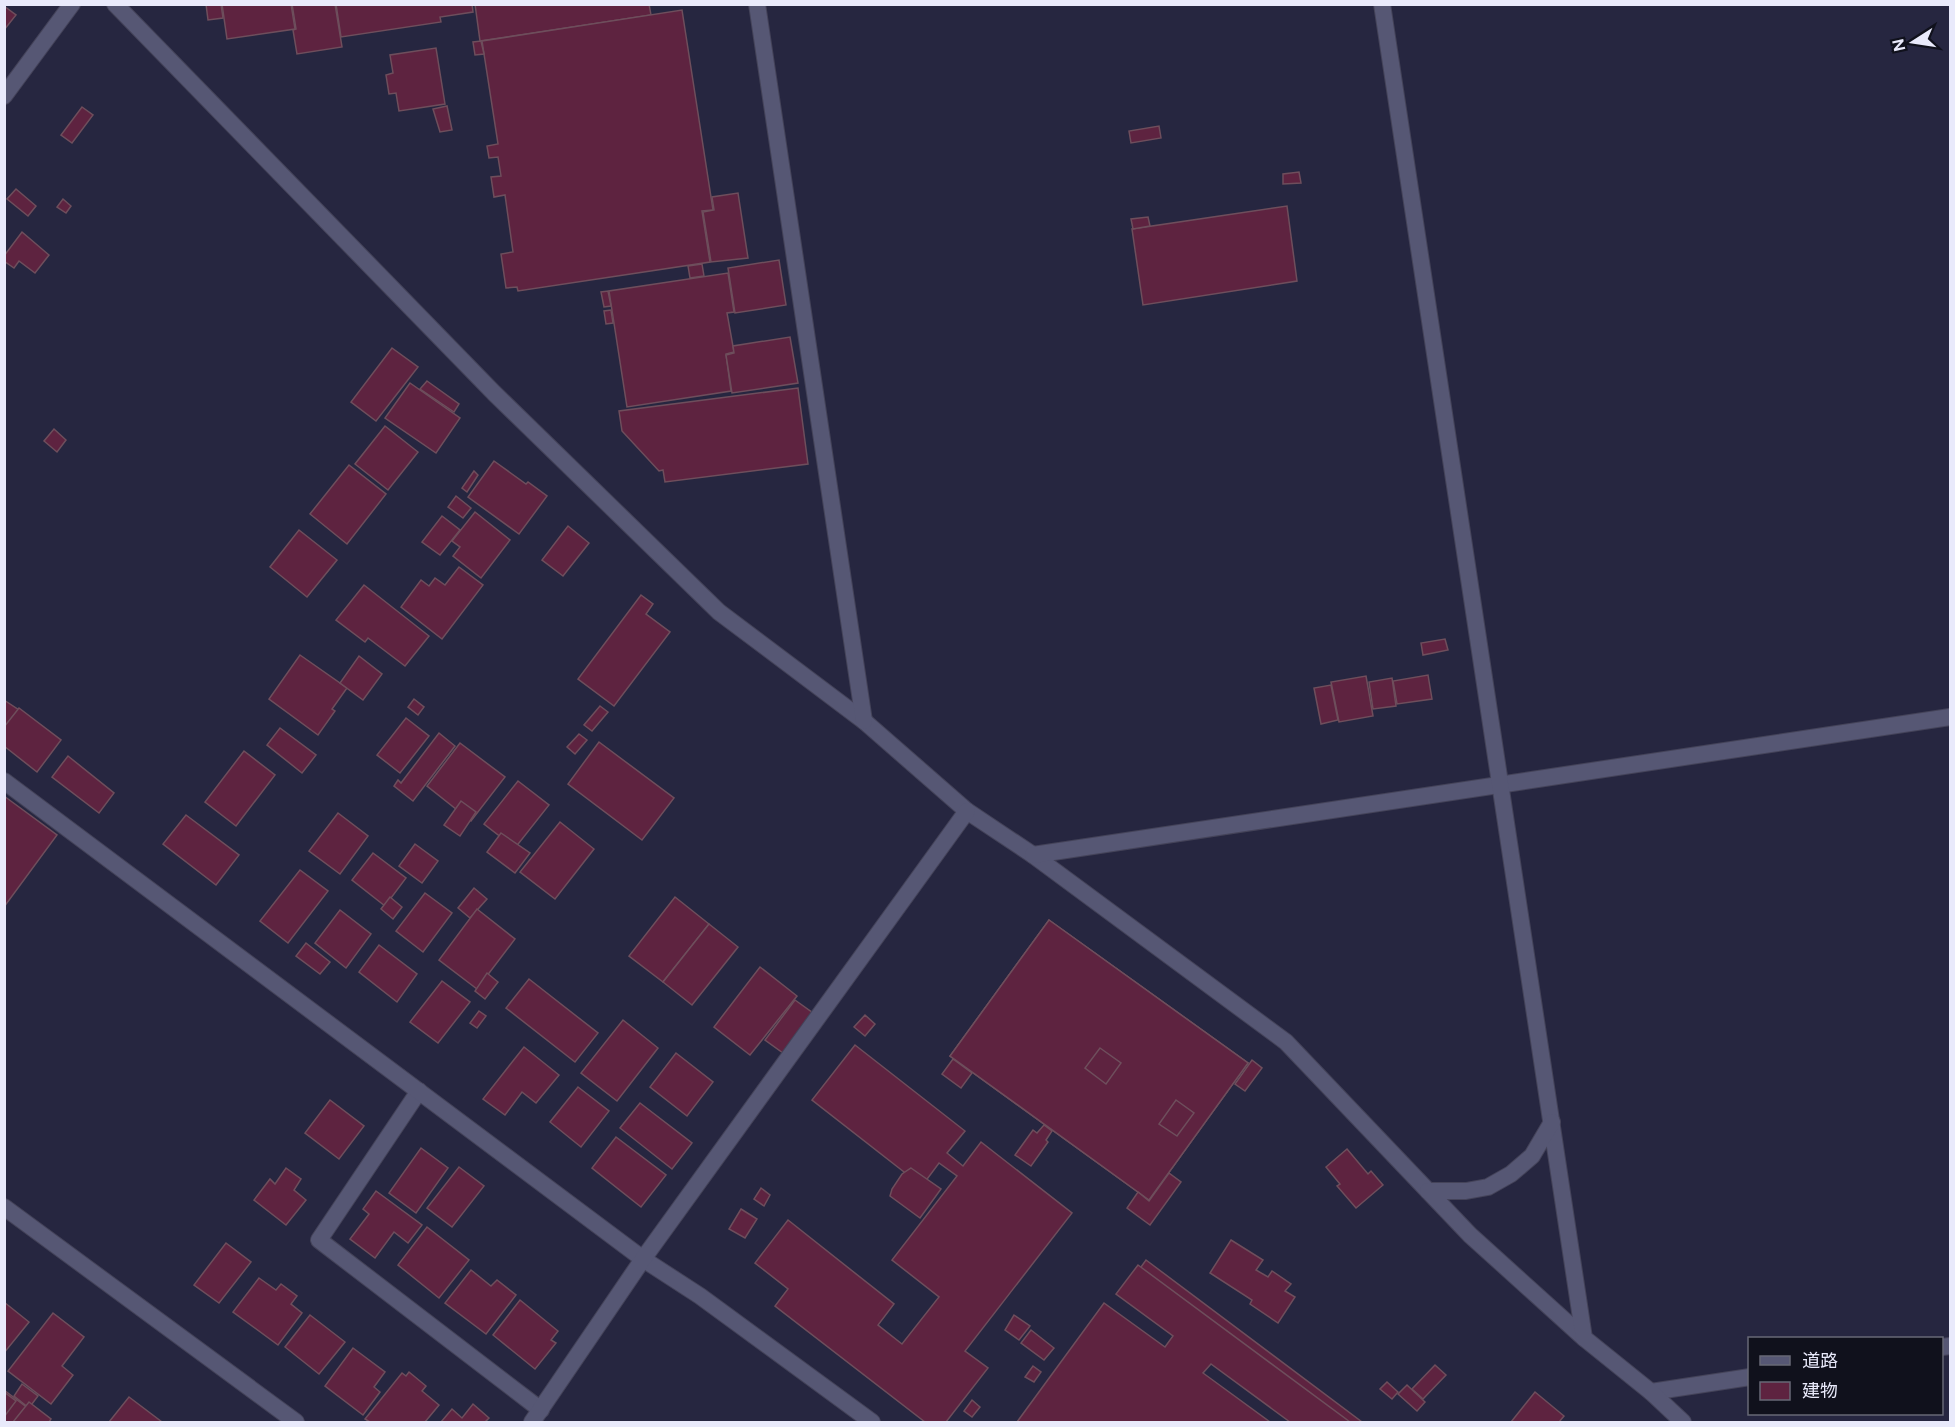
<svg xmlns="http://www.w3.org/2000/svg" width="1955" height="1427" font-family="Figtree,'Noto Sans JP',sans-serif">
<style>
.building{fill:#5e2340;stroke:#6e4e5c;stroke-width:1.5;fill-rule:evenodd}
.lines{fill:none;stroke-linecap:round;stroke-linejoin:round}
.service-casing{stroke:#444359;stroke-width:18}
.minor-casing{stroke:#444359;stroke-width:18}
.tertiary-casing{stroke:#444359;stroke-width:18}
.service{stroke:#565774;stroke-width:16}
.minor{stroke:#565774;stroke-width:16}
.tertiary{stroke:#565774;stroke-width:16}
</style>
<rect width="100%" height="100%" fill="#262640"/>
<g class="building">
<polygon points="206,4 221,4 223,18 208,20"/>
<polygon points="222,4 291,4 295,29 227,39"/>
<polygon points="292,4 335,4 342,47 297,54 293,30 296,29"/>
<polygon points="336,4 472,4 473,12 440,17 441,22 341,37"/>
<polygon points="475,4 649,4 651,15 480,41"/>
<polygon points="4,6 16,15 4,30"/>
<polygon points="682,10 713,210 702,211 710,262 518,291 517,287 506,288 501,254 513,252 505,195 494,197 491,177 501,176 498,157 489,158 487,146 498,144 482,41"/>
<polygon points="481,41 484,54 475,55 473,42"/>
<polygon points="436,48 445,104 399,111 396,93 389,94 386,75 393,73 390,55"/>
<polygon points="447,106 452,130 440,132 433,109"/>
<polygon points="82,107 93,115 72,143 61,135"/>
<polygon points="1159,126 1161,138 1131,143 1129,131"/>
<polygon points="1299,172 1301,183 1283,184 1283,174"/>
<polygon points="16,189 36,206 28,216 7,199"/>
<polygon points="738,193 748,258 711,262 703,212 714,210 712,197"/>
<polygon points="63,199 71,206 66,213 57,207"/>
<polygon points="1287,206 1297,281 1143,305 1132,229"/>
<polygon points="1148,217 1150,226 1133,229 1131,219"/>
<polygon points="22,232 49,255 35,273 19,261 14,268 4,261 4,256"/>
<polygon points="779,260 786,305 735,313 728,268"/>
<polygon points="702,264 704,276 690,278 688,266"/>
<polygon points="728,273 734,312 727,313 734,352 726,354 731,391 627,407 609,291"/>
<polygon points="608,291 611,306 604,307 601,292"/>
<polygon points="611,310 613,323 606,324 604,311"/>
<polygon points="790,337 798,383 732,393 726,355 734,353 733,346"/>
<polygon points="392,348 418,367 376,421 351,402"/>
<polygon points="427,381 459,404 454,412 420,389"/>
<polygon points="410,383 460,418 436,453 385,418"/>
<polygon points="798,388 808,464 665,482 663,470 659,471 622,431 619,411"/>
<polygon points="385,426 418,452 388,490 355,464"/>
<polygon points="54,429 66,440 57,452 44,441"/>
<polygon points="494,461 526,484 528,482 547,496 519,534 468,497"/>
<polygon points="349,465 386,494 347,544 310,514"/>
<polygon points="474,471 478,475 467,492 462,488"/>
<polygon points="456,496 471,508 463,518 448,507"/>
<polygon points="475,512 510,540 481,578 453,556 460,547 452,541"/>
<polygon points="442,516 460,530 440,555 422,542"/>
<polygon points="568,526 589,543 563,576 542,560"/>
<polygon points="299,530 337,560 307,597 270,567"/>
<polygon points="459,567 483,585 442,639 401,607 421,580 429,586 435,578 445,585"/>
<polygon points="364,585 429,636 405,666 368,638 365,642 336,620"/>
<polygon points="641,595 653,604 646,614 670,632 614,706 578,679"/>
<polygon points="1445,639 1448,650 1423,655 1421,643"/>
<polygon points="300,655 347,688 332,709 335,711 318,735 269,699"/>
<polygon points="359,656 382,674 363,700 340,683"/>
<polygon points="1428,675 1432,699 1397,704 1393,681"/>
<polygon points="1366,676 1373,716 1339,722 1331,682"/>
<polygon points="1392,678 1396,706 1373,709 1369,682"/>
<polygon points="1331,685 1338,720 1321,724 1314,688"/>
<polygon points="414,699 424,707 418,715 408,707"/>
<polygon points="4,700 19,710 4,730"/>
<polygon points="600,706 608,712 592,731 584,725"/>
<polygon points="19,708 61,740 37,772 4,746 4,727"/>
<polygon points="406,718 429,736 400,773 377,755"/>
<polygon points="280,728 316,755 302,773 267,745"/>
<polygon points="439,733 455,746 413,801 394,786 398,780 401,783"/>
<polygon points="579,734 587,740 575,754 567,747"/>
<polygon points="599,742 674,798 642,840 568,784"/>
<polygon points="460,743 505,777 471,821 427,786"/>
<polygon points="244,751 275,775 236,826 205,802"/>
<polygon points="68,756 114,793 99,813 52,777"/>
<polygon points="518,781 549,805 515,848 484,824"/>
<polygon points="4,796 57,835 4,907"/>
<polygon points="461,801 476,812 460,836 444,825"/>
<polygon points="338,813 368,836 340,874 309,851"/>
<polygon points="186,815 239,855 216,885 163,844"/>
<polygon points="560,822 594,849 555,899 520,872"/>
<polygon points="501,833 530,853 515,873 487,852"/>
<polygon points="415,844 438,861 422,883 399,866"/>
<polygon points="373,853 406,878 385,906 352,880"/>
<polygon points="300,870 328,891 288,943 260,921"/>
<polygon points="474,888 487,899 470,918 458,908"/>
<polygon points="425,893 452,913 423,952 396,931"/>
<polygon points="390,897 402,907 393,919 381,909"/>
<polygon points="675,897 709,924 663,982 629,956"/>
<polygon points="477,909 515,939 477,989 439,960"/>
<polygon points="340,910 371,934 346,968 315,943"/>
<path d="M 1049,920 L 1248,1063 L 1149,1200 L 950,1056 ZM 1100,1048 L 1121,1063 L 1106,1084 L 1085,1068 ZM 1176,1100 L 1194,1113 L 1177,1136 L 1159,1124 Z"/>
<polygon points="1049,920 1248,1063 1149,1200 950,1056"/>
<polygon points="709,924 738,947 692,1005 663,982"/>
<polygon points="306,943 330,962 320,974 296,956"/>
<polygon points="379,945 417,974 397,1002 359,972"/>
<polygon points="760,967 797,996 750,1055 714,1027"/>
<polygon points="487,973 498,982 485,999 475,991"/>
<polygon points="529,979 598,1033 575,1062 506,1008"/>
<polygon points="442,981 470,1002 438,1043 410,1022"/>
<polygon points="795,1000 813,1013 783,1053 765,1040"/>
<polygon points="479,1011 486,1016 477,1028 470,1023"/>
<polygon points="865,1015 875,1024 865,1036 854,1027"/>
<polygon points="623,1020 658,1048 617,1101 581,1073"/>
<polygon points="855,1045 965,1131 947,1153 963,1166 981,1142 1072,1213 965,1351 988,1368 946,1422 925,1422 775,1306 788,1289 755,1263 788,1220 894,1304 878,1325 902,1344 939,1297 892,1260 957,1176 939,1163 922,1186 812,1100"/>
<polygon points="524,1047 559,1075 536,1103 522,1092 505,1115 483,1099"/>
<polygon points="1100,1048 1121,1063 1106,1084 1085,1068"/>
<polygon points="676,1053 713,1082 687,1116 650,1087"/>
<polygon points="953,1059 972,1073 961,1088 942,1074"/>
<polygon points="1252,1060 1262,1068 1245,1091 1235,1084"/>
<polygon points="578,1087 609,1111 581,1147 550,1122"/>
<polygon points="330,1100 364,1126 339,1159 305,1133"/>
<polygon points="1176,1100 1194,1113 1177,1136 1159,1124"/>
<polygon points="640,1103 692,1143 672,1169 620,1128"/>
<polygon points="1044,1125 1052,1131 1046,1140 1048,1142 1031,1166 1015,1155 1033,1130 1037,1133"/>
<polygon points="616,1137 666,1175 641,1207 592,1168"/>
<polygon points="421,1148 448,1168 416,1213 389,1193"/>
<polygon points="1347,1149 1368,1174 1371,1171 1383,1185 1356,1208 1337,1186 1340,1184 1326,1167"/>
<polygon points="459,1167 484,1186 452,1227 427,1208"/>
<polygon points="286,1168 301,1179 294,1190 306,1200 286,1225 254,1200 270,1179 275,1184"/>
<polygon points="911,1168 941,1189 920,1218 890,1196 892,1189 902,1174"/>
<polygon points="1169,1173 1181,1182 1150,1225 1127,1208 1138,1192 1149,1201"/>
<polygon points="761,1188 770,1195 764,1206 754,1199"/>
<polygon points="376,1191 422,1225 408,1243 394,1232 375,1258 350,1239 369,1214 363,1209"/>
<polygon points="741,1209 757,1219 745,1238 729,1229"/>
<polygon points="427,1227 469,1260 439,1298 398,1265"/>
<polygon points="1231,1240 1263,1260 1256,1270 1268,1277 1272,1271 1291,1284 1285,1291 1295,1297 1278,1323 1250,1304 1252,1300 1210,1273"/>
<polygon points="226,1243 251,1262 219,1303 194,1285"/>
<polygon points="1146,1260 1362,1422 1306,1422 1126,1288"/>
<polygon points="1138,1265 1350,1422 1290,1422 1211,1364 1203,1373 1270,1422 1017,1422 1104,1303 1165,1347 1173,1336 1116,1294"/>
<polygon points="471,1270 491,1286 497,1280 516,1295 486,1334 445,1303"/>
<polygon points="259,1278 276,1290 281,1284 297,1296 291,1304 302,1313 278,1345 233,1312"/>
<polygon points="520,1300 558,1331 551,1340 556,1343 535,1369 493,1335"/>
<polygon points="4,1302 29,1322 4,1353"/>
<polygon points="53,1313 84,1337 62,1366 73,1375 51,1404 8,1371"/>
<polygon points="310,1315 345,1342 319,1374 285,1347"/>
<polygon points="1014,1315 1030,1326 1019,1340 1005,1330"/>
<polygon points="1031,1330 1054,1348 1044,1360 1021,1343"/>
<polygon points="353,1348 385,1372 374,1387 380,1392 363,1415 325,1386"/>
<polygon points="1435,1365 1446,1375 1423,1399 1412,1389"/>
<polygon points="1033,1366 1041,1372 1034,1382 1025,1377"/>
<polygon points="409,1372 426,1386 422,1391 439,1405 425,1422 370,1422 365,1419 402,1373 406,1376"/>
<polygon points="1387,1382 1398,1392 1392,1399 1380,1389"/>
<polygon points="22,1384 38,1396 29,1408 14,1396"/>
<polygon points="1407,1385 1425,1402 1417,1411 1398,1394"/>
<polygon points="4,1390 29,1409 19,1422 4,1422"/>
<polygon points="4,1392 16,1401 4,1417"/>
<polygon points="1535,1392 1564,1416 1559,1422 1511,1422"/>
<polygon points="129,1397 162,1422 109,1422"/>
<polygon points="972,1400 980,1407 972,1417 964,1411"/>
<polygon points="29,1402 51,1419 49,1422 13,1422"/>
<polygon points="473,1404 489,1418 485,1422 441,1422 452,1409 462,1418"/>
</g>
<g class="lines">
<g class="service-casing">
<polyline id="service" points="419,1091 319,1240 541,1410"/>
</g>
<g class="minor-casing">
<g id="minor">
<polyline points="115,4 494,393 719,612 864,721 967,811 1033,855 1286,1042 1470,1235 1584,1338"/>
<polyline points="757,4 864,721"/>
<polyline points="4,96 72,4"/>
<polyline points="4,781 643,1259 700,1296 872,1422"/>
<polyline points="1033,855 1950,717"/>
<polyline points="1942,1347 1950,1346"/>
<polyline points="1651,1392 1750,1377"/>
<polyline points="532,1422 643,1259 967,811"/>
</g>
</g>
<g class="tertiary-casing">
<g id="tertiary">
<polyline points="1382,4 1584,1338 1651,1392 1683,1422"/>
<polyline points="1428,1191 1466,1191 1488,1187 1511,1174 1532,1156 1552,1122"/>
<polyline points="4,1207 296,1422"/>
</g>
</g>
<use href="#service" class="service"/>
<use href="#minor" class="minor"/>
<use href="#tertiary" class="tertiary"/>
</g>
<rect width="1955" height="1427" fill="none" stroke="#e9eafb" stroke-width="12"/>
<rect x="1748" y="1337" width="195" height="78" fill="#10111c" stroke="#676875" stroke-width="1.5"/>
<rect x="1760" y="1356" width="30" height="9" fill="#565774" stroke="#676875" stroke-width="1.5"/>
<text x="1802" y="1367" font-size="18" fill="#e9eafb">道路</text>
<rect x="1760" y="1382" width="30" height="18" fill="#5e2340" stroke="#676875" stroke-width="1.5"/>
<text x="1802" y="1397" font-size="18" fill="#e9eafb">建物</text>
<g transform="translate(1913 42) rotate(258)" stroke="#10111c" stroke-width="4.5" paint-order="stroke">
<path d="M0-4.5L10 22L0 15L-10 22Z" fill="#e9eafb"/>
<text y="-9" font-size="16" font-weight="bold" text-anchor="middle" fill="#e9eafb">N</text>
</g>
</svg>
